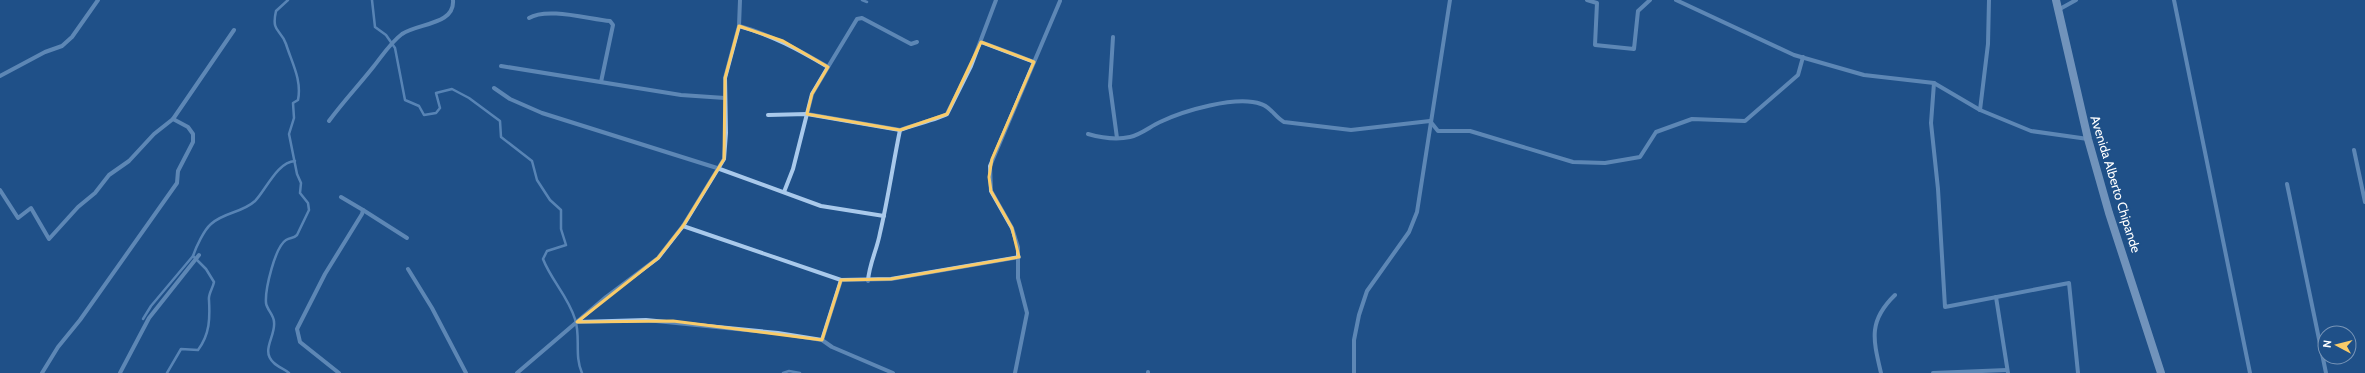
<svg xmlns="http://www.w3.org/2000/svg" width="2365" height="373" font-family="Cabin,sans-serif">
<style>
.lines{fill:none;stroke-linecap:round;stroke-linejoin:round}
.stream{stroke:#9dc4ec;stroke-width:2.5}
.street{stroke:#a9c9eb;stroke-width:4}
.secondary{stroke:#d5e5f8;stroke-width:8}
.marked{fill:none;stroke:#f9cb69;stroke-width:3;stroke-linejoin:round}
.labels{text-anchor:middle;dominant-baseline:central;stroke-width:4;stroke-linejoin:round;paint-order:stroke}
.street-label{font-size:13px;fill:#fff;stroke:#1f5088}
</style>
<rect width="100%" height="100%" fill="#1f5088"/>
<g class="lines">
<g class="stream">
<path d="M 288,0 L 276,11 C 271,33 281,29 286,44 C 292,63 302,80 298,100 L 293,103 L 294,118 L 289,134 L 297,174 L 301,183 L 300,193 L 308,203 L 309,210 L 297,235 C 293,239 291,237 286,240 C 275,247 265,289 266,303 C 267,310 274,315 274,322 C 276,336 260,351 274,363 C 278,367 284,369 289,373"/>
<path d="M 372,0 L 375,27 L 386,35 L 395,48 L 405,100 L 419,106 L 424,115 L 436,113 L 440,108 L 436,93 L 452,89 L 469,98 L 500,121 L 501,137 L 532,161 L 537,180 L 550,200 L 561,210 L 561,229 L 566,245 L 547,251 L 543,259 C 551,280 568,296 575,319 C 581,337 574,355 582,373"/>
<polyline points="862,0 867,2"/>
<polyline points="143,319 151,306 193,256"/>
<path d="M 167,373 L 181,349 L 198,350 C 210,334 210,318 209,300 C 208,294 213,288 214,282 L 206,269 L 193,256 C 196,247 204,230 211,224 C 224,212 242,213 255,201 C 266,190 277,162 295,161"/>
<polyline points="783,373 789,371 800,373"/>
</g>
<g class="street">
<polyline points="1587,0 1597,3 1595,45 1634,49 1638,11 1650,0"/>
<polyline points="1676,0 1794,55 1864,75 1934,83 1980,110 2031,131 2088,139"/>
<polyline points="2174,0 2250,373"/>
<polyline points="2058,10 2076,0"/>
<path d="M 529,18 C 547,7 588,19 610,21 L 613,25 L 601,82"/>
<path d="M 739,26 C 772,35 799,50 828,67 L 812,94 L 793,169 L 784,192"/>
<polyline points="1113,37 1110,86 1117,138"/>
<polyline points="981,42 1034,62"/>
<polyline points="501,66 681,95 725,98"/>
<polyline points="828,67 857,19 862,18 911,44 917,42"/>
<polyline points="0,76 45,52 62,46 72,37 98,0"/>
<polyline points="1934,83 1931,123 1938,189 1945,307 2069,283 2078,373"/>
<polyline points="494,88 510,99 542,113 717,168 821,206 884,216"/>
<polyline points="1980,110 1988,44 1989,0"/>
<polyline points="768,115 807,114 900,130"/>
<path d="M 329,121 C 343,102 359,85 374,66 C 382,56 391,42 402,34 C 418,23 455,25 453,0"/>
<path d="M 1088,134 C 1102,138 1116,140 1130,137 C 1140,135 1151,126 1160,122 C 1183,111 1236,95 1261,104 C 1271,107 1275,117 1284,122 L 1351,130 L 1430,121 L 1438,131 L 1470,131 L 1573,162 L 1605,163 L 1640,157 L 1656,132 L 1692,119 L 1745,121 L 1798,75 L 1803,57"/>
<polyline points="2354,150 2365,202"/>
<polyline points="2287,184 2326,373"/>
<polyline points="0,190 18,218 31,208 49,239 78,207 95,193 109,175 129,161 154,134 173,119"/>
<polyline points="363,210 407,238"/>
<polyline points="683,226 841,280 891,279 1019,257"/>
<polyline points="408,269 432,308 466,373"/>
<path d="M 868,281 C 869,264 877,250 880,233 C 888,199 893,164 900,130 C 910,126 941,118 947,114 L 971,66 L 996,0"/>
<polyline points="1996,297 2008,373"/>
<polyline points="578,322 646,320 778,333 822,340 832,347 893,373"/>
<polyline points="822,340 841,280"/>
<polyline points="1148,372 1148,373"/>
<polyline points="42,373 58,347 80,320 177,183 178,171 193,142 193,134 188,127 173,119 234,30"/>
<polyline points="120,373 149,318 199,255"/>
<polyline points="339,373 300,342 297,329 325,274 362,214 363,210 341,197"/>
<polyline points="517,373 606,297 658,258 683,226 724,159 726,133 725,78 739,26 740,0"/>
<polyline points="1015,373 1027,313 1018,278 1018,247 1012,228 991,191 990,166 1060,1"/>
<polyline points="1354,373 1354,340 1359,315 1367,291 1409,232 1417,212 1450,0"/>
<path d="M 1881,373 C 1873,339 1868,321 1895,295"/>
<polyline points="1933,373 2007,370"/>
</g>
<polyline class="secondary" points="2056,0 2088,139 2109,213 2161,373"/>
</g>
<path d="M0 0H2365V373H0ZM 739,26 L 783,41 L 828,67 L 812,94 L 807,114 L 900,130 L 947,114 L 981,42 L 1034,62 L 992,159 L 989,177 L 991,191 L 1012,228 L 1019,257 L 891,279 L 841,280 L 822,340 L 673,321 L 577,322 L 658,258 L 683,226 L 724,159 L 725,78 Z" fill="#1f5088" fill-opacity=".55" fill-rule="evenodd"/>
<path class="marked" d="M 739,26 L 783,41 L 828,67 L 812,94 L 807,114 L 900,130 L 947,114 L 981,42 L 1034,62 L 992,159 L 989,177 L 991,191 L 1012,228 L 1019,257 L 891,279 L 841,280 L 822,340 L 673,321 L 577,322 L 658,258 L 683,226 L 724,159 L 725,78 Z"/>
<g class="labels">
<g class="street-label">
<text transform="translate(2116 184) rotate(73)">Avenida Alberto Chipande</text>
</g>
</g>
<g transform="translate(2337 345) rotate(277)"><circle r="19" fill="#1f5088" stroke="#7996b8"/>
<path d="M0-3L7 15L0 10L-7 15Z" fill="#f9cb69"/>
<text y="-6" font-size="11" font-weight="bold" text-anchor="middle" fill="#ffffff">N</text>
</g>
</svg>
